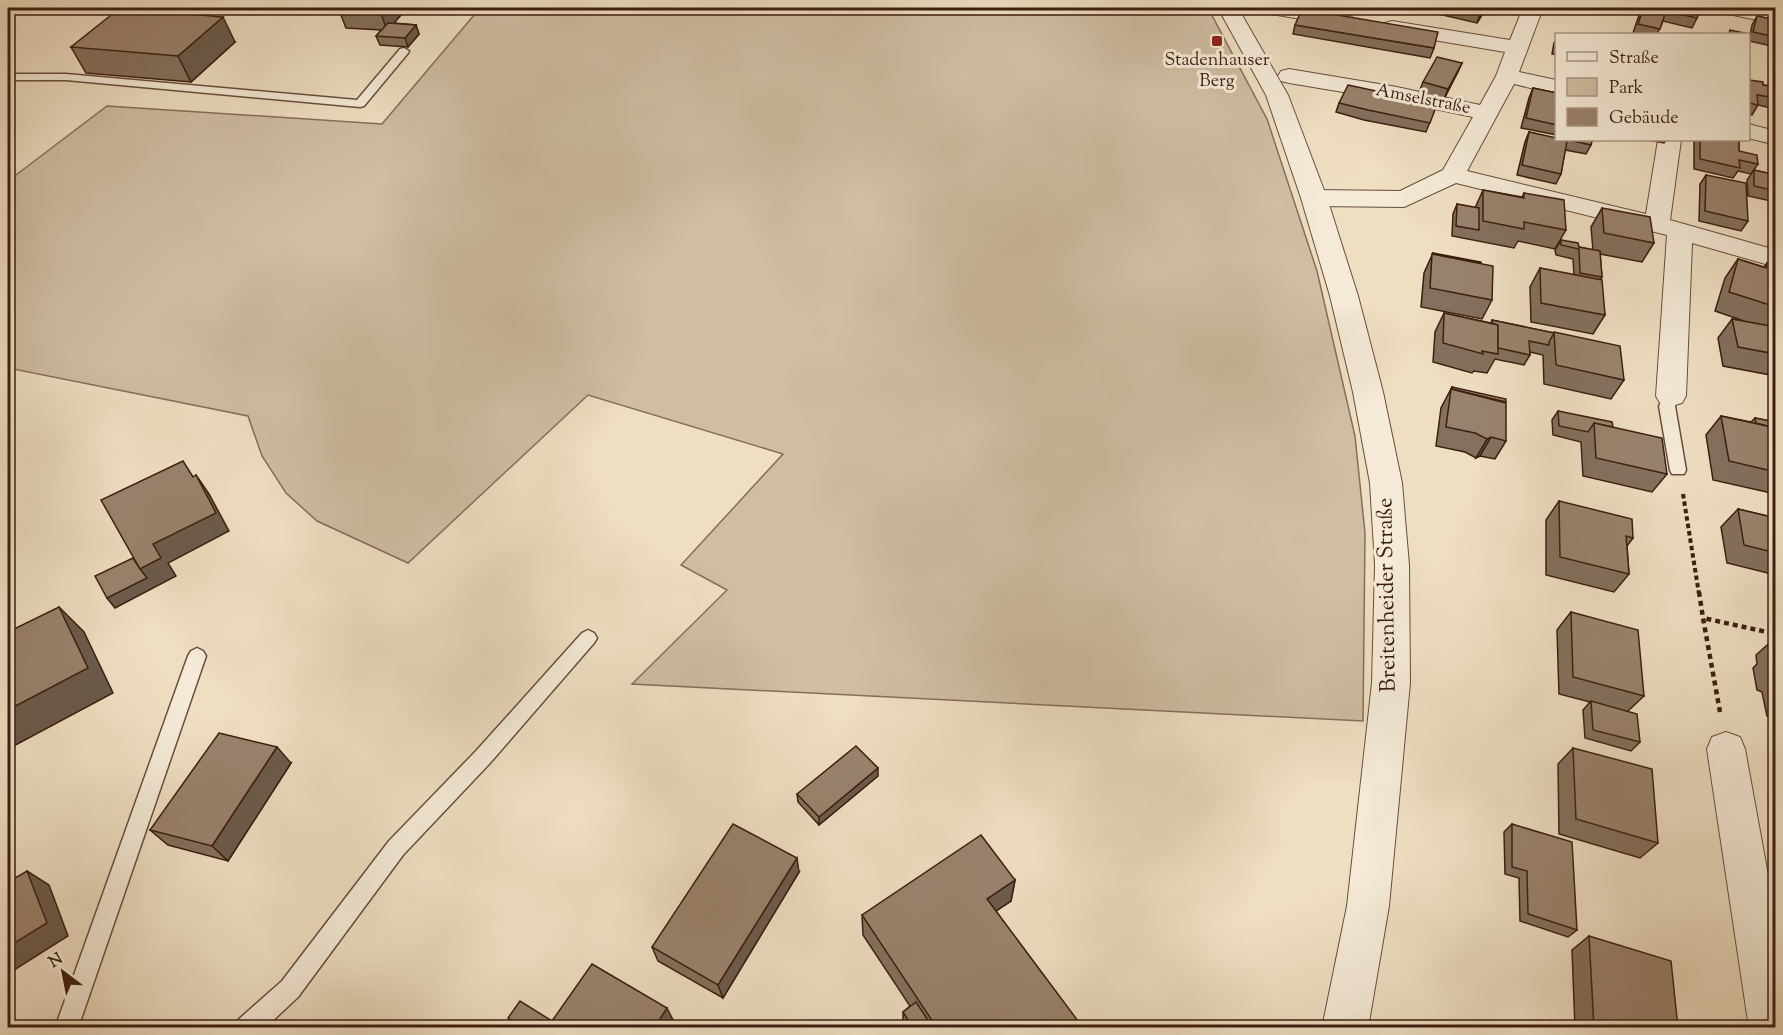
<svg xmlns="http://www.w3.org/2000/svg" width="1783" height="1035" font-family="'Sorts Mill Goudy',serif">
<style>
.green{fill:#d0bda4;stroke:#866e5a;stroke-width:1.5}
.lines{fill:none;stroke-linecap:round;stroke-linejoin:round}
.service-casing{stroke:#684e3c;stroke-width:3}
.minor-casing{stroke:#684e3c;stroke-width:2}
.tertiary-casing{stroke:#684e3c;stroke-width:2}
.path-far1{stroke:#3c1e10;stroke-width:4;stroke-dasharray:4.5 3;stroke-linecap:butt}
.path{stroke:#3c1e10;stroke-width:4.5;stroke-dasharray:5 4;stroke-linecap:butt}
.service{fill:#f4ead7;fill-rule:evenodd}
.minor{fill:#f4ead7;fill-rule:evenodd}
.tertiary{fill:#f4ead7;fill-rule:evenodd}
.wall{fill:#84705e;stroke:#3c1e10;stroke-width:1.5}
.shaded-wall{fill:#6b5b4c;stroke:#3c1e10;stroke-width:1.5}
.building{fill:#99826d;stroke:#3c1e10;stroke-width:1.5}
.poi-dot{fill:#8f2418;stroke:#f4ead7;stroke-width:2}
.labels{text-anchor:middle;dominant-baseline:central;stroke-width:6;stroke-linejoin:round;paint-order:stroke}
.far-poi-label{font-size:18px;fill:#3c1e10;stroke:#f4ead7}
.far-street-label{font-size:18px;fill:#3c1e10;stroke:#f4ead7}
.street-label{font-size:22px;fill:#3c1e10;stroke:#f4ead7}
</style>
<rect width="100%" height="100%" fill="#eedec2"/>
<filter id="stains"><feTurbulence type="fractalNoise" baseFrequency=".00333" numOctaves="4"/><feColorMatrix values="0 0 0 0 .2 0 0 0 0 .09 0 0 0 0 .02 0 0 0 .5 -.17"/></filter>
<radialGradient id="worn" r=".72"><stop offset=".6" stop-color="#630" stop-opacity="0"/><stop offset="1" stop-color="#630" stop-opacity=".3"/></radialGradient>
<polygon class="green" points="480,8 1208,8 1267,119 1317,271 1355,436 1365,533 1363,721 632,684 727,590 681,565 783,454 588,395 408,563 317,521 286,493 262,456 248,416 8,368 8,181 107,106 382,124"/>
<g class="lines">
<g class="service-casing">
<g id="service">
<polygon points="404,48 409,51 408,53 364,106 360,107 66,80 8,80 8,74 66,74 357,100 400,49"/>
<polygon points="1671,391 1679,396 1675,406 1686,470 1684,474 1672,474 1670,470 1659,406 1666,392"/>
<polygon points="588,630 594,633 597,638 594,643 490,763 403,855 298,997 265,1028 235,1028 238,1020 282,981 389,841 476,751 582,633"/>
<polygon points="197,648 203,651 206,656 78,1028 55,1028 188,656 191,651"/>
</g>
</g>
<g class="minor-casing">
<g id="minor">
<polygon points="1261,8 1305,8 1351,16 1354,20 1351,24 1344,26 1271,14 1264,12"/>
<polygon points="1523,8 1543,8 1519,72 1556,80 1556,94 1514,84 1467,171 1646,214 1658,140 1681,140 1670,220 1776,250 1776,267 1692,243 1686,396 1682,403 1671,406 1660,403 1656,396 1667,235 1456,183 1404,207 1314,206 1305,203 1301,198 1305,193 1314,190 1400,191 1443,170 1473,117 1397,101 1289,83 1281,81 1278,76 1281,71 1289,69 1397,87 1480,105 1496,76 1505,52 1392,33 1385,31 1382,27 1385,23 1392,21 1510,40"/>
<polygon points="1716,8 1754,8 1776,12 1776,24 1719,12"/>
<polygon points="1748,124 1776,131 1776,145 1748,138"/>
<polygon points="1726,732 1740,737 1745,749 1776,919 1776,1028 1749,1028 1707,749 1712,737"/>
</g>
</g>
<g class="tertiary-casing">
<polygon id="tertiary" points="1218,8 1238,8 1288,95 1327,198 1358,296 1383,392 1402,483 1409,565 1410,683 1389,906 1368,1028 1322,1028 1347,906 1372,683 1375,565 1370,483 1353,392 1330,296 1301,198 1266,95"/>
</g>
<polyline class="path-far1" points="1683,494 1699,594"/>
<g class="path">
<polyline points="1699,592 1703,618"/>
<polyline points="1720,712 1703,618 1776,634"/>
</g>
<use href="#service" class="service"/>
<use href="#minor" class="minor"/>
<use href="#tertiary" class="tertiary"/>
</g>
<g class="wall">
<polygon points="162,8 237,8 234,11 207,10 204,13 163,10"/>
<polygon points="342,8 407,8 394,23 416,25 419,34 408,47 380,45 376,36 381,30 346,28 339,10"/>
<polygon points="1422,8 1486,8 1477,23 1421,10"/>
<polygon points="1565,8 1579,8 1577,12 1564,9"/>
<polygon points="1605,8 1621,8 1619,11"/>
<polygon points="1664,8 1701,8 1697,18 1692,28 1663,21 1657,34 1641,34 1633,33 1638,18 1643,9 1662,13"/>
<polygon points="1757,16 1776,20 1776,47 1749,41 1752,25"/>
<polygon points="1295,25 1434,48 1430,58 1293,34"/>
<polygon points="1557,38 1557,55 1552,54 1554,43"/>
<polygon points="235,42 191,82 86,73 71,47"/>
<polygon points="1462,63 1444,99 1419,92 1423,82"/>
<polygon points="1749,80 1763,85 1776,87 1776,109 1758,105 1752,115 1749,114"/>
<polygon points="1533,88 1557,93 1557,135 1521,128 1529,98"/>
<polygon points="1339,103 1437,104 1426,132 1364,120 1336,112"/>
<polygon points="1529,132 1566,141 1566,140 1592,140 1591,145 1586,154 1565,150 1561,174 1556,184 1517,175 1525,142"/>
<polygon points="1649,140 1666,140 1664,143"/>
<polygon points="1694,140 1739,140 1739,151 1758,164 1751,174 1738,171 1733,178 1694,169"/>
<polygon points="1754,170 1776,175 1776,202 1748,196 1747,180"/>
<polygon points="1706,175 1748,221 1741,231 1699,221 1700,184"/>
<polygon points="1483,190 1522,197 1524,193 1566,230 1555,249 1518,241 1514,248 1452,236 1453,214 1457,204 1475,208"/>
<polygon points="1602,208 1654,243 1642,262 1600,254 1602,277 1600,280 1605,315 1593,334 1531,322 1530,287 1540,268 1574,275 1573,259 1556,255 1555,250 1561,240 1579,247 1593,250 1591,227"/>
<polygon points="1433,253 1492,300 1482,319 1421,307 1424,273"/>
<polygon points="1738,259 1764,267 1767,263 1776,265 1776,376 1723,366 1718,338 1732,319 1744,321 1715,311 1725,278"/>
<polygon points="1444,313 1491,323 1492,320 1554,333 1624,380 1611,399 1544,384 1543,355 1530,352 1530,355 1524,365 1495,359 1487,373 1474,371 1472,373 1433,362 1435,332"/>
<polygon points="1452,387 1506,441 1495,459 1480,456 1476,458 1465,452 1436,446 1441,408"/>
<polygon points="1558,411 1613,427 1667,474 1652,492 1583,476 1581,442 1553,435 1552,420"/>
<polygon points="1721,416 1751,422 1755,418 1776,422 1776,494 1713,480 1706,435"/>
<polygon points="1559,501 1633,538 1627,546 1629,574 1614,592 1546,575 1546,520"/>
<polygon points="1738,509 1776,518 1776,575 1727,563 1721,527"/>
<polygon points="1571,612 1644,696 1628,711 1640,742 1631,751 1585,738 1583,710 1590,702 1559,694 1557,630"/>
<polygon points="1776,638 1776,718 1767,716 1762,692 1757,690 1753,668 1757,664 1756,655 1775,638"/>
<polygon points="1573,748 1658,843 1640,858 1559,834 1558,764"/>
<polygon points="291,763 228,861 168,845 150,830"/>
<polygon points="878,776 819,825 798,802 797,794"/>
<polygon points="1512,824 1577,930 1568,937 1520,921 1519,878 1505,874 1504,832"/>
<polygon points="799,872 723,998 658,961 652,947"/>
<polygon points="1015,880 1011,901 996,911 1075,1028 905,1028 903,1024 903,1012 910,1006 863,935 862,915"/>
<polygon points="1589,936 1677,1023 1688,1028 1575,1028 1572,950"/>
</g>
<g class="shaded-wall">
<polygon points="201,8 206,8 207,10 204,13"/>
<polygon points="386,8 407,8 387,31 381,13"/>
<polygon points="1485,8 1486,8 1477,23 1480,14"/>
<polygon points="223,17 235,42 191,82 178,56"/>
<polygon points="416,25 419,34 408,47 405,38"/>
<polygon points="8,40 15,52 8,59"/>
<polygon points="1462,63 1458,72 1444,99 1448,89"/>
<polygon points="1491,437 1480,456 1476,458 1487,439"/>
<polygon points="196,475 209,494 229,531 168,563 176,576 115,608 107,598 140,569 153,544"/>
<polygon points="59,607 84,632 113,693 8,749 8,710"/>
<polygon points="277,747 291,763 228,861 212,846"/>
<polygon points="878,768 878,776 819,825 819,817"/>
<polygon points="797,858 799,872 723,998 718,985"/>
<polygon points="27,871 49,885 68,936 8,974 8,947"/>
<polygon points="1015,880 1011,901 984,919 987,899"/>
<polygon points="667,1008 673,1020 668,1028 654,1028"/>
<polygon points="1078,1021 1075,1028 1069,1028"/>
</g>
<g class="building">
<polygon points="120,8 223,17 178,56 71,47"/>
<polygon points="342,8 386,8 381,13 339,10"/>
<polygon points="1453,8 1485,8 1480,14"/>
<polygon points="1666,8 1701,8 1697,18 1664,11"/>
<polygon points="1302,9 1438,32 1434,48 1295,25"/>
<polygon points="1643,9 1665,14 1660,29 1638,24"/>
<polygon points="1757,16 1776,20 1776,37 1753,32"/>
<polygon points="388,23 416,25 405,38 376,36"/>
<polygon points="1730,30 1745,33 1745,34 1729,34"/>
<polygon points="1437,57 1462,63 1448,89 1423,82"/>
<polygon points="1749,80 1763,82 1763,85 1776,87 1776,98 1757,95 1758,105 1749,103"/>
<polygon points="1348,85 1437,104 1430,123 1368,110 1339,103"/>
<polygon points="1533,88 1557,93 1557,125 1526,118"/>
<polygon points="1529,132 1557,138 1557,140 1567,141 1561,174 1522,165"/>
<polygon points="1569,140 1592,140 1591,145"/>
<polygon points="1700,140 1739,140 1739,151 1757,155 1758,164 1739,160 1740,168 1700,159"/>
<polygon points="1754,170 1776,175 1776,191 1754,186"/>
<polygon points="1706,175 1746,183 1748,221 1705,211"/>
<polygon points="1483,190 1524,198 1524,193 1564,200 1566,230 1524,222 1524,229 1483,221"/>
<polygon points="1457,204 1479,208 1479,230 1456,226"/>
<polygon points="1602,208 1650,217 1654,243 1604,233"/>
<polygon points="1561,240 1578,243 1579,247 1600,251 1602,277 1580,273 1579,249 1561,245"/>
<polygon points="1433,253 1481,262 1481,263 1433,254"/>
<polygon points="1432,254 1493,266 1492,300 1430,288"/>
<polygon points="1738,259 1766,268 1767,263 1776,265 1776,307 1729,292"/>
<polygon points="1540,268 1602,280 1605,315 1541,303"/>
<polygon points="1444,313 1498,325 1498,354 1482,351 1483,354 1443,343"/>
<polygon points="1732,319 1776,327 1776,354 1738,347"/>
<polygon points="1492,320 1554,333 1549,342 1549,345 1529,341 1530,355 1498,348 1498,325 1492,323"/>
<polygon points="1554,332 1620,346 1624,380 1556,365"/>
<polygon points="1452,387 1506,399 1506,402 1452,389"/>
<polygon points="1451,389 1506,403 1506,441 1491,437 1487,439 1475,433 1446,427"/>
<polygon points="1558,411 1612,422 1613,427 1594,423 1588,432 1559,426"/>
<polygon points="1721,416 1776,428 1776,472 1729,461"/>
<polygon points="1755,418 1776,422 1776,428 1756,423"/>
<polygon points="1594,423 1662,438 1667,474 1596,458"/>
<polygon points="183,461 193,477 196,475 216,513 153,544 161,558 140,569 101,500"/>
<polygon points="1559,501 1632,519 1633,538 1626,536 1629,574 1560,557"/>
<polygon points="1738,509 1776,518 1776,553 1744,545"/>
<polygon points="133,558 140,569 147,578 107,598 95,576"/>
<polygon points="59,607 88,668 8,710 8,632"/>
<polygon points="1571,612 1638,630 1644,696 1573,677"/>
<polygon points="1772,650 1776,651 1776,667"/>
<polygon points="1591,701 1637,714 1640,742 1593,730"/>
<polygon points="219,733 277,747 212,846 150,830"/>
<polygon points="856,746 878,768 819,817 797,794"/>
<polygon points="1573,748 1652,769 1658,843 1576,819"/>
<polygon points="733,824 797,858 718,985 652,947"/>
<polygon points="1512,824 1572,842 1577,930 1528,914 1527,871 1512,867"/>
<polygon points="981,835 1015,880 987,899 1078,1021 1069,1028 937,1028 862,915"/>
<polygon points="27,871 47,923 8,947 8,882"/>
<polygon points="1589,936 1671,961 1678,1028 1594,1028"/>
<polygon points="592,964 667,1008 654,1028 510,1028 514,1022 508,1018 520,1001 552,1021"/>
<polygon points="916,1002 933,1028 913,1028 903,1012"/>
<polygon points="1677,1023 1688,1027 1688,1028 1678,1028"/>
</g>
<rect class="poi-dot" x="1211" y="35" width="12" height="12" rx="3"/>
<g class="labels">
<g class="far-poi-label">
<text x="1217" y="61">Stadenhauser<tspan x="1217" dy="21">Berg</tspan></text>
</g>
<g class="far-street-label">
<text transform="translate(1423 100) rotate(11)">Amselstraße</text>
</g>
<g class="street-label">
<text transform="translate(1388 595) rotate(-91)">Breitenheider Straße</text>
</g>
</g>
<rect width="1783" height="1035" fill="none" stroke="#eedec2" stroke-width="30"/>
<rect x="9" y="9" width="1765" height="1017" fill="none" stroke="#3c1e10" stroke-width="3"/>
<rect x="15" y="15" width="1753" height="1005" fill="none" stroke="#3c1e10" stroke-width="1.5"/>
<rect x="1555" y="33" width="195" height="108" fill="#f4ead7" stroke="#aa9887" stroke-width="1.5"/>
<rect x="1567" y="52" width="30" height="9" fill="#f4ead7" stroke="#aa9887" stroke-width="1.5"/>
<text x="1609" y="63" font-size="18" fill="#3c1e10">Straße</text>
<rect x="1567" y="78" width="30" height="18" fill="#d0bda4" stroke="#aa9887" stroke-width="1.5"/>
<text x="1609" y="93" font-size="18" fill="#3c1e10">Park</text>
<rect x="1567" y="108" width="30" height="18" fill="#99826d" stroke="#aa9887" stroke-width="1.5"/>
<text x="1609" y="123" font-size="18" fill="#3c1e10">Gebäude</text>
<g transform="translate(63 972) rotate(328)" stroke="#f4ead7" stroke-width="4.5" paint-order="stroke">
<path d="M0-4.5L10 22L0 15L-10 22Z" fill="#3c1e10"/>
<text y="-9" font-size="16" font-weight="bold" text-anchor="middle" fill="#3c1e10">N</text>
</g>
<rect width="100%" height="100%" filter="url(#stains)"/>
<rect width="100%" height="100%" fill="url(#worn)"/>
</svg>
